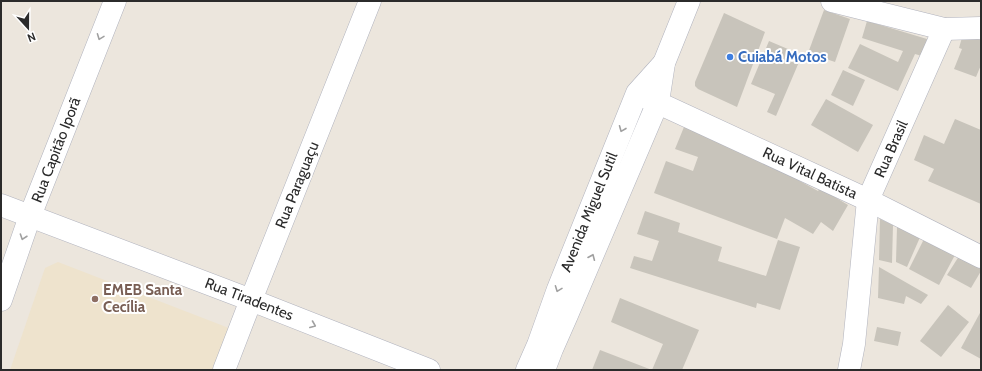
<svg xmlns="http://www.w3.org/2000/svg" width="982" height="371" font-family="Cabin,sans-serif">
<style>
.education{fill:#eee3cd}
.building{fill:#c8c4bb}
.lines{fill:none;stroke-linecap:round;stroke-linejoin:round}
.street-casing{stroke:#b1b3be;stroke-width:23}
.secondary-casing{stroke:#b1b3be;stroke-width:23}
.street{stroke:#fff;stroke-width:22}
.secondary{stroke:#fff;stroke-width:22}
.oneway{stroke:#a0a0a0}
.shop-dot{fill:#3f7fe0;stroke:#fff;stroke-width:1.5}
.education-dot{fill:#8d6e63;stroke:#fff;stroke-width:1.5}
.labels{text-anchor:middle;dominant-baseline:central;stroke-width:4;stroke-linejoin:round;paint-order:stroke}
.shop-label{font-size:15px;font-weight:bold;fill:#366cbe;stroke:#fff;text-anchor:start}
.street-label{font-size:15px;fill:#2b2b2b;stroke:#fff}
.education-label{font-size:15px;font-weight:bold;fill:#785e54;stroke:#fff;text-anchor:start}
</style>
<rect width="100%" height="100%" fill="#ece6dd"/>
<polygon class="education" points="58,262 234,330 219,370 10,370 45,268"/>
<g class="building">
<polygon points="824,10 850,19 835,62 808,53"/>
<polygon points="724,13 765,32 737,107 698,89 695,86 695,82"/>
<polygon points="867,21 927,39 922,56 915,54 898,91 848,68 860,44 898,62 903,51 862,38"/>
<polygon points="963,34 981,40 981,65 976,77 954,69 962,49 959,48"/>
<polygon points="769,41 802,55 776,116 767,112 775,94 751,84"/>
<polygon points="843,70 865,80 853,106 831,95"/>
<polygon points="826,99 873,125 858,152 811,125"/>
<polygon points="955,119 981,130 981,204 928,181 934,169 914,160 924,135 944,144"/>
<polygon points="684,127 759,156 800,175 798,180 818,191 820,188 848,205 833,231 821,222 813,234 785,218 777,239 654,193 666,161 693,171 698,157 675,149"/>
<polygon points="645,211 680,223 678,232 722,247 718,261 766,276 778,240 800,247 780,310 757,303 756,308 630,268 634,256 652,261 659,241 637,234"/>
<polygon points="880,219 893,225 892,263 879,260"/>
<polygon points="897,227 921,235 907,267 896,262"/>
<polygon points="925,237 956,253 939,285 909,269"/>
<polygon points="961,253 981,264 981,271 971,288 947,275"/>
<polygon points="879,267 928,295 921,304 906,296 904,304 878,298"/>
<polygon points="620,298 699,330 682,370 652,370 663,344 611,322"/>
<polygon points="948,305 969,322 941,357 920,341"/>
<polygon points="981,311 981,359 961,348"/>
<polygon points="877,327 901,332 898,346 874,341"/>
<polygon points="600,350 652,370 592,370"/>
</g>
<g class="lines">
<g class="street-casing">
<g id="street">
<polyline points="832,1 944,29 981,28"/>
<polyline points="641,95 868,200 981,257"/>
<polyline points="1,205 251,300 370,1"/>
<polyline points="1,300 30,216 115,1"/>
<polyline points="849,370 854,344 868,200 944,29"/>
</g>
</g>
<g class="secondary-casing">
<g id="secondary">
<polyline points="224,370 251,300 429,370"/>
<polyline points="527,370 538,345 558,289 637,93 664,63"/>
<polyline points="544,370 552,349 567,315 658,102 664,63 689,1"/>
</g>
</g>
<use href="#street" class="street"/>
<use href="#secondary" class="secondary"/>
</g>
<defs><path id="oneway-chevron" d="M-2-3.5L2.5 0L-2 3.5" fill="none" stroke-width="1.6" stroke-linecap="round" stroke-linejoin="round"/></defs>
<g class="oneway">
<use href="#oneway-chevron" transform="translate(100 37) rotate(111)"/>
<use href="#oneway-chevron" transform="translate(622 129) rotate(112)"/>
<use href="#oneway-chevron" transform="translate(23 237) rotate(109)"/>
<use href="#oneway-chevron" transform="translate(592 257) rotate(-67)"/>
<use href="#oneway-chevron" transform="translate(558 289) rotate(111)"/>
<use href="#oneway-chevron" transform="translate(313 325) rotate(22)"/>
</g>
<circle class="shop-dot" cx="730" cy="57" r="4"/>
<circle class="education-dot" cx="95" cy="299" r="4"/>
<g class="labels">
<g class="shop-label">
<text x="738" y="57">Cuiabá Motos</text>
</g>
<g class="street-label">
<text transform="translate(891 149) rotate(-66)">Rua Brasil</text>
<text transform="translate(56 150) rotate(-69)">Rua Capitão Iporã</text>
<text transform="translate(810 173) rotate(25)">Rua Vital Batista</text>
<text transform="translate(297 185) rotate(-68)">Rua Paraguaçu</text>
<text transform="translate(589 212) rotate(-68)">Avenida Miguel Sutil</text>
<text transform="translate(249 299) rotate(21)">Rua Tiradentes</text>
</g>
<g class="education-label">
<text x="103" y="290">EMEB Santa<tspan x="103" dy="17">Cecília</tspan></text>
</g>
</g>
<rect width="982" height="371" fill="none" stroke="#2b2b2b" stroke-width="4"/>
<g transform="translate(28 28) rotate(159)" stroke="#ffffff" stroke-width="3" paint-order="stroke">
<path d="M0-3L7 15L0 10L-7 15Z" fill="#2b2b2b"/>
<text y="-6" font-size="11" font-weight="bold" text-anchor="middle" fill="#2b2b2b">N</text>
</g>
</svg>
